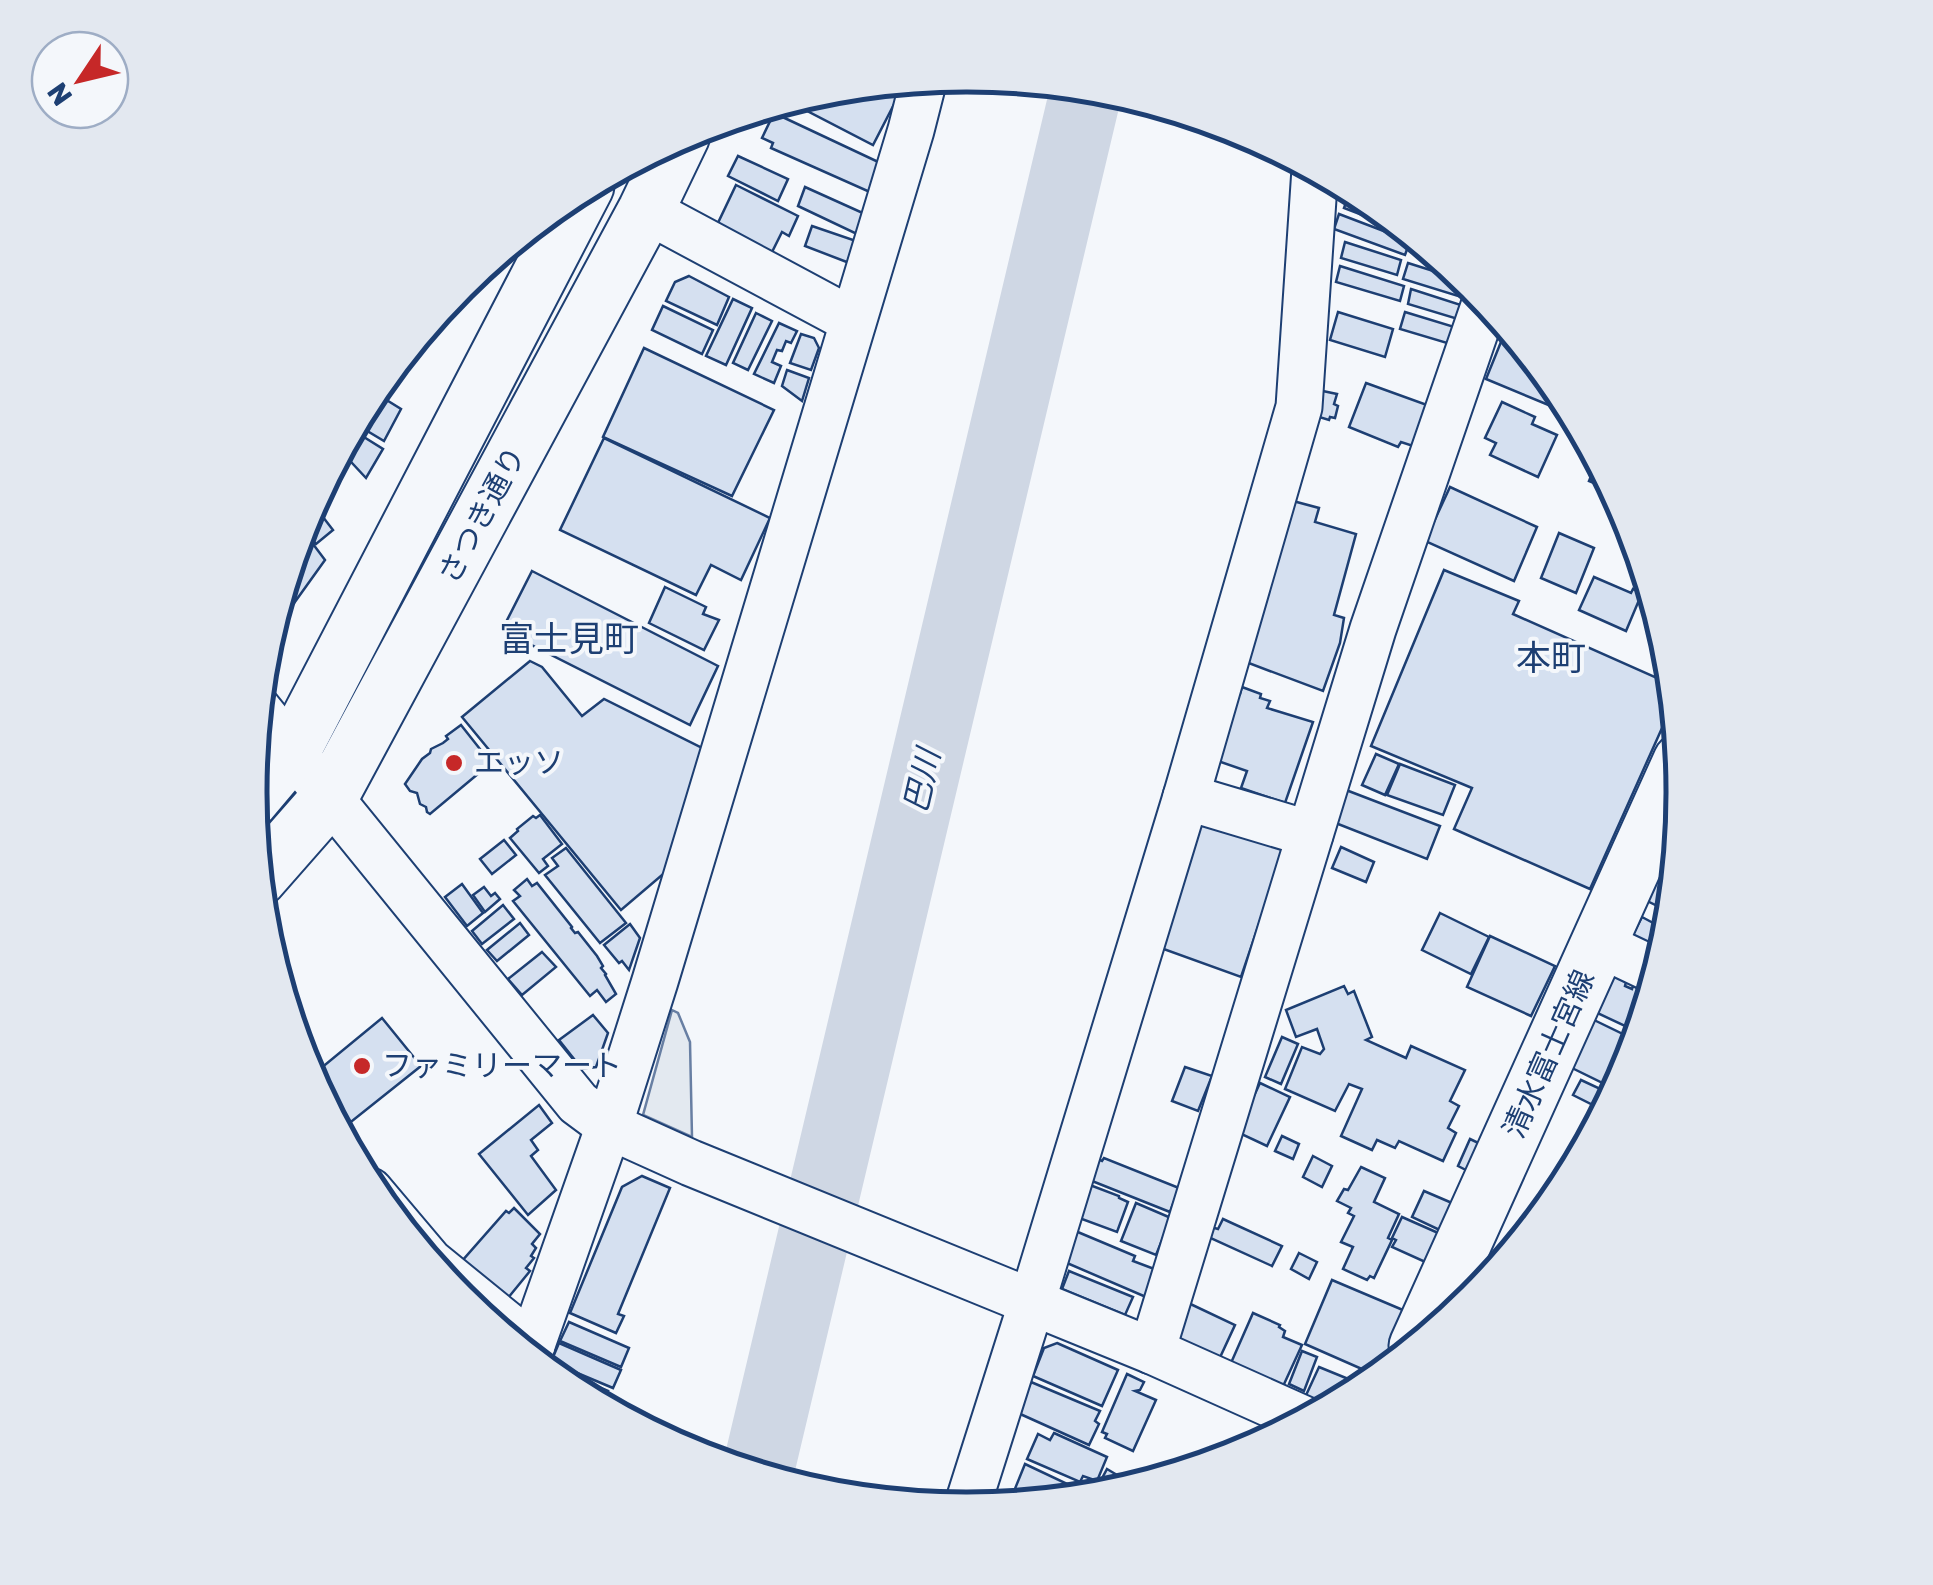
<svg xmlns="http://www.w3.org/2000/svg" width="1933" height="1585" font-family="Rubik,'Noto Sans JP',sans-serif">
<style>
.green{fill:#e3e9f0;stroke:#687fa3;stroke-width:2.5}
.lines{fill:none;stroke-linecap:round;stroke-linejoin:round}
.river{stroke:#cfd7e4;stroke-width:72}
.building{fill:#d5e0f0;stroke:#1d3f73;stroke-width:2.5}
.minor-casing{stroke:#1d3f73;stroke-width:49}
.major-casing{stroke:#1d3f73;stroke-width:59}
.minor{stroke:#f4f7fb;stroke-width:45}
.major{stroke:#f4f7fb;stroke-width:55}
.poi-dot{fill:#c62828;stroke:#f4f7fb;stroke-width:4}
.labels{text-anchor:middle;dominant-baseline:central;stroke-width:8;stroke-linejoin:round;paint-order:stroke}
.street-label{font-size:30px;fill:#1d3f73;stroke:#f4f7fb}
.poi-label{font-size:30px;fill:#1d3f73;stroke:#f4f7fb;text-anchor:start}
.water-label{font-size:32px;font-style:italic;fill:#1d3f73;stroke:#f4f7fb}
.quarter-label{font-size:35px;fill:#1d3f73;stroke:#f4f7fb}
.rim{fill:none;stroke:#1d3f73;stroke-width:5}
</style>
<rect width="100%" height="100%" fill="#f4f7fb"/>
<polygon class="green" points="672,1010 678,1013 690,1042 692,1137 643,1115"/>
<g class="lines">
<polyline class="river" points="757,1475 1087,87"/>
</g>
<g class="building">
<polygon points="906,81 873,145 788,101 827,89"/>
<polygon points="774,113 889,167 881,197 771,148 773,143 762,138"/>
<polygon points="738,156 788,179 778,201 728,176"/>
<polygon points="736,185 798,216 789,236 782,232 772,252 717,225"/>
<polygon points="805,187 865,214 859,235 798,206"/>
<polygon points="1351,188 1366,196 1400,225 1399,229 1344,208"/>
<polygon points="1339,214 1410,241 1405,255 1334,229"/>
<polygon points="812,226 859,242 852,264 805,246"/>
<polygon points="1345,242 1401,260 1397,275 1341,258"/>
<polygon points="1421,242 1454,269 1416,256"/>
<polygon points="1408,263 1462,280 1458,296 1403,279"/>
<polygon points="1340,266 1404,286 1400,301 1336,282"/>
<polygon points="689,276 729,297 717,325 666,301 675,282"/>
<polygon points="1411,289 1464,306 1461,320 1408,304"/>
<polygon points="733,299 752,308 726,365 706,356"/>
<polygon points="663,306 713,330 702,354 652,330"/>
<polygon points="1338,312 1393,329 1385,357 1330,340"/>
<polygon points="1405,312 1461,329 1457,346 1400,329"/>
<polygon points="756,313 772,321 748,370 733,363"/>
<polygon points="779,323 797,331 791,343 786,341 782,351 777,350 772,362 781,366 774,383 754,374"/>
<polygon points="1505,332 1516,337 1558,388 1551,406 1486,379"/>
<polygon points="801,334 814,338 819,348 811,370 790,363"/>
<polygon points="644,348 774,410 732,496 603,437"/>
<polygon points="787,370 809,378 802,401 782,386"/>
<polygon points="1366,383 1427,405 1413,446 1401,442 1398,447 1349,427"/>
<polygon points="1318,390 1337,394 1334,404 1338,406 1335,418 1330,417 1329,420 1306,413"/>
<polygon points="372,391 401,409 384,441 354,423"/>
<polygon points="1502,402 1535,417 1532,424 1557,435 1538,477 1490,455 1496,443 1485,438"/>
<polygon points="351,429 383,449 366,478 340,450"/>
<polygon points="604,438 770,518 741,580 711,565 696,595 560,530"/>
<polygon points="1598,459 1616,492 1589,481"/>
<polygon points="324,480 334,493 316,508 333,530 316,544 301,526"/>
<polygon points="1450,487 1537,527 1514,581 1425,541"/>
<polygon points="1293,501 1319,508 1315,522 1356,534 1334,615 1344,618 1340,643 1323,691 1246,662"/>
<polygon points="301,528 325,560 292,606 282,591"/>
<polygon points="1559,533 1594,548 1576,593 1541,578"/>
<polygon points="1444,570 1519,601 1513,614 1673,685 1675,699 1590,889 1454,829 1472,788 1371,746"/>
<polygon points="532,571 718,666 690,725 502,630"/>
<polygon points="1594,577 1631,593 1633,589 1642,593 1626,631 1579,610"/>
<polygon points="665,587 706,607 703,614 719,620 704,650 649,623"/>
<polygon points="276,610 286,623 262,659 263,652"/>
<polygon points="530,661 542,667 582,716 604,699 710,752 675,864 621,910 462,717"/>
<polygon points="1242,687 1261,694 1260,698 1270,701 1267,708 1313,722 1285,803 1241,788 1247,771 1215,760 1237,693 1240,694"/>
<polygon points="461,725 491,763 430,814 427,812 426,807 420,804 417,793 410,791 405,784 422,759 430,753 431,749 443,743 448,739 446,736"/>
<polygon points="1376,754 1399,764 1385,795 1362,785"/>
<polygon points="1400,764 1455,785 1443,815 1387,795"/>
<polygon points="1346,790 1440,826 1427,859 1333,822"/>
<polygon points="540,815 562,844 543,859 548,866 539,873 510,838 518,831 517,829 533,816 536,818"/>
<polygon points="1202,822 1284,850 1241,977 1158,947"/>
<polygon points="504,840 516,855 492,874 480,859"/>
<polygon points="1341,847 1374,862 1366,882 1332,868"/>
<polygon points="566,848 626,923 600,943 545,875 558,866 552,858"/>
<polygon points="1668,872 1676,876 1672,913 1639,897 1652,874 1665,879"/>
<polygon points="527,879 532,886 537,883 572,927 571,928 575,933 578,932 597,956 603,966 601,968 606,974 605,975 616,994 606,1002 597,990 590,996 513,901 520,896 514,890"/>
<polygon points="462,884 483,913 467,926 445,897"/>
<polygon points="484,887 491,896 495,893 500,899 485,912 473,895"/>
<polygon points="503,905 514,919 482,944 472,931"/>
<polygon points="1440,913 1489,937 1471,974 1422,950"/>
<polygon points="1642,917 1670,932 1661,963 1627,946"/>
<polygon points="520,923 529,935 497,961 487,950"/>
<polygon points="630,924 640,938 629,970 622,961 619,963 604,945"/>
<polygon points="1490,936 1555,966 1531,1016 1467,987"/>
<polygon points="542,952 556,967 522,995 508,979"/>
<polygon points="1614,976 1626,982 1625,986 1632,989 1633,986 1651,994 1640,1033 1591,1010"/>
<polygon points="1344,986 1348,994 1354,991 1372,1037 1366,1040 1406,1058 1411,1046 1465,1070 1450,1101 1459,1106 1448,1128 1456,1133 1443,1161 1399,1141 1395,1148 1377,1140 1372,1150 1341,1136 1362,1089 1349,1084 1335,1111 1285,1089 1302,1047 1320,1054 1324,1049 1317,1029 1296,1037 1286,1010"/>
<polygon points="593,1015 608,1033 596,1067 582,1069 559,1040"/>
<polygon points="382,1018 421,1066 342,1129 325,1107 309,1078"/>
<polygon points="1592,1019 1637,1041 1629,1068 1617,1090 1570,1067"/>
<polygon points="1282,1037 1298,1044 1281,1084 1265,1077"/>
<polygon points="1185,1067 1212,1076 1198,1111 1172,1101"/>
<polygon points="1581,1080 1607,1092 1599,1108 1573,1095"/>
<polygon points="1260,1083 1290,1097 1267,1146 1237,1132"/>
<polygon points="539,1105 552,1123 531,1140 538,1150 531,1156 556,1190 528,1215 479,1154"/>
<polygon points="1282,1136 1299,1144 1293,1159 1275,1151"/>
<polygon points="1470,1139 1489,1148 1476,1175 1458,1166"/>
<polygon points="1313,1156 1332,1166 1322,1187 1303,1177"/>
<polygon points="1095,1158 1102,1161 1104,1158 1179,1188 1170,1212 1087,1179"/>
<polygon points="1361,1167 1385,1178 1374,1202 1399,1214 1388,1238 1392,1240 1374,1278 1370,1276 1367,1280 1343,1269 1353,1247 1341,1242 1354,1216 1348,1213 1351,1208 1337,1201 1344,1189 1348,1190"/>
<polygon points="642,1176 670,1188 618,1314 624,1316 616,1333 570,1313 622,1187"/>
<polygon points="1082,1182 1119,1196 1119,1198 1128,1202 1117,1232 1071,1215"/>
<polygon points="1424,1191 1459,1206 1446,1233 1412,1217"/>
<polygon points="1136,1203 1171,1218 1156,1255 1121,1241"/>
<polygon points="514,1208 540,1234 532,1244 536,1248 531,1256 534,1258 526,1268 530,1271 508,1298 455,1269 506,1211 509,1213"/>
<polygon points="1402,1217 1445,1236 1432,1265 1392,1247 1396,1240 1392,1238"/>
<polygon points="1223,1219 1282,1246 1272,1266 1206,1236 1211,1227 1218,1229"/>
<polygon points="1073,1230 1135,1256 1133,1261 1157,1270 1146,1297 1060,1260"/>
<polygon points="1299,1253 1317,1262 1309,1279 1291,1269"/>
<polygon points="1483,1268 1495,1274 1474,1300 1469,1297"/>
<polygon points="1069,1271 1133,1297 1125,1315 1062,1289"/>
<polygon points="1332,1280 1410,1313 1384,1374 1380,1377 1305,1344"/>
<polygon points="1182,1300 1235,1325 1216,1366 1177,1349"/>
<polygon points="1253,1313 1280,1325 1279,1327 1285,1331 1283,1337 1302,1345 1279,1395 1227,1372"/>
<polygon points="569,1322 629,1348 621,1367 560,1341"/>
<polygon points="559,1343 621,1370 613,1388 551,1362"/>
<polygon points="1057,1343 1118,1370 1102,1406 1033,1376 1044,1348"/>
<polygon points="1302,1351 1317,1357 1304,1391 1289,1384"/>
<polygon points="550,1366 608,1391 601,1407 567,1389 547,1372"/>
<polygon points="1319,1367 1368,1387 1321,1413 1302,1404"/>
<polygon points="1127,1374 1144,1382 1140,1390 1135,1391 1156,1400 1133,1451 1105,1438 1107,1434 1102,1432"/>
<polygon points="1031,1382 1100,1411 1095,1421 1099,1424 1089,1445 1018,1413"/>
<polygon points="1054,1433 1107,1457 1097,1481 1083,1476 1080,1482 1027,1459 1038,1434 1050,1440"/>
<polygon points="1025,1464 1078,1489 1073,1499 1008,1506"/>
<polygon points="1107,1469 1122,1478 1115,1492 1099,1484"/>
</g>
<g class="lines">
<g class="minor-casing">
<g id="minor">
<polyline points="646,210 853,321"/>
<polyline points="257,708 578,1103 609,1126 691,1163 1152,1351 1306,1420"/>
<polyline points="1186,797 1310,834"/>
<polyline points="1599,944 1658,972"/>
<polyline points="370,1191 430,1262 532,1345"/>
<polyline points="1152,1351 1373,629 1486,300"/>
<polyline points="528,1356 609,1126 655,981 911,130 924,79"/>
<polyline points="966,1510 1032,1302 1186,797 1299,407 1315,169"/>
</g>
</g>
<g class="major-casing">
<g id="major">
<polyline points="250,801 293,750 586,186"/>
<polyline points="258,879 330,797 646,210 682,135"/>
<polyline points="1417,1346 1681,761"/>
</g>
</g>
<use href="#minor" class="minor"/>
<use href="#major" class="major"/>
</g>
<g class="poi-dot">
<circle cx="454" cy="763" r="10"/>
<circle cx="362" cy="1066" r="10"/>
</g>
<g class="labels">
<g class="street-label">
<text transform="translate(482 515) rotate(-62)">さつき通り</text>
<text transform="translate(1549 1054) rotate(-66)">清水富士宮線</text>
</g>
<g class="poi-label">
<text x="474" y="763">エッソ</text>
<text x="382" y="1066">ファミリーマート</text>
</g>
<g class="water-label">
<text transform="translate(922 781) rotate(-77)">巴川</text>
</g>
<g class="quarter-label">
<text x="569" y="639">富士見町</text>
<text x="1551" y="658">本町</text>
</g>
</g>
<path d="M0 0H1933V1585H0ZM966 92H967A699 699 0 0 1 1666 791V793A699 699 0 0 1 967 1492H966A699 699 0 0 1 267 793V791A699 699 0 0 1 966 92Z" fill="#e3e8f0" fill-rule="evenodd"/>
<path class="rim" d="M966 92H967A699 699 0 0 1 1666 791V793A699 699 0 0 1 967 1492H966A699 699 0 0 1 267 793V791A699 699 0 0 1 966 92Z"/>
<g transform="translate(80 80) rotate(235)"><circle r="48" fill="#f4f7fb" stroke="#9eadc5" stroke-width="2.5"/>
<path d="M0-8L18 38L0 25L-18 38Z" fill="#c62828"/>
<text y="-15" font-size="28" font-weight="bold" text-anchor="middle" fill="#1d3f73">N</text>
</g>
</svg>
